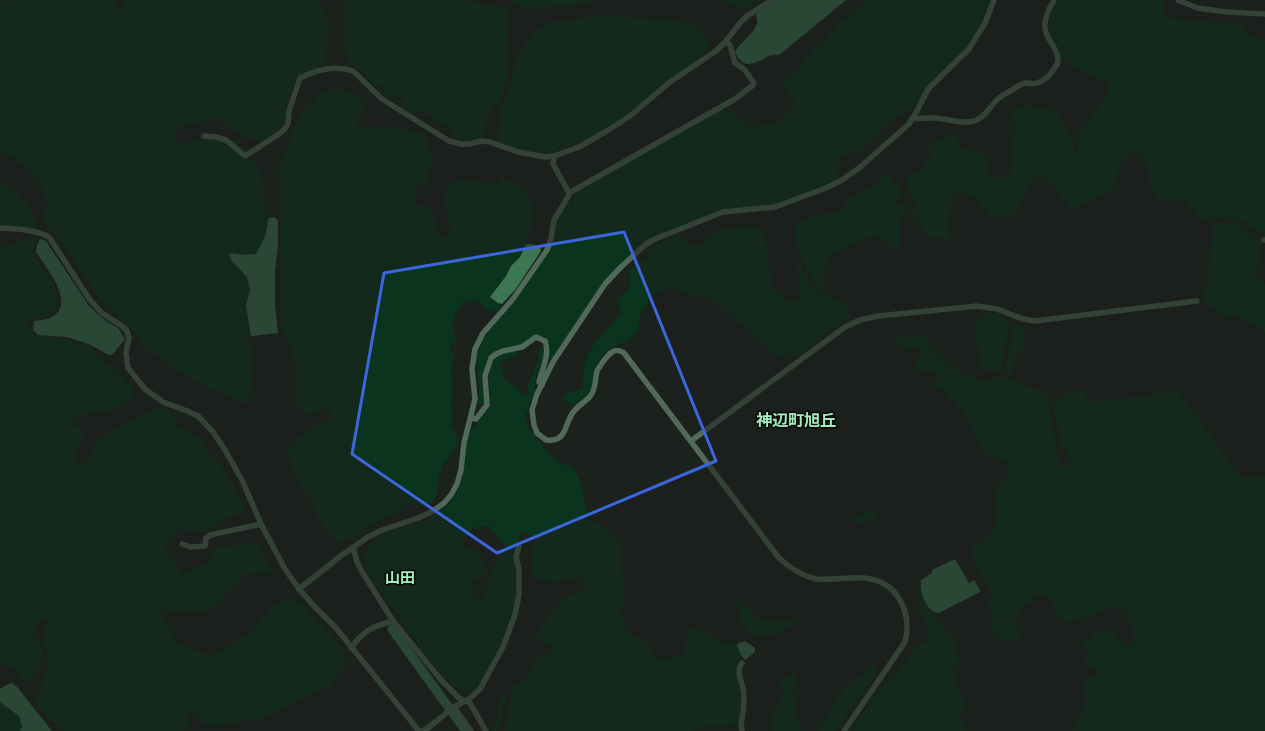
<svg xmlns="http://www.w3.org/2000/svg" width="1265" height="731" font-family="Karla,'Noto Sans JP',sans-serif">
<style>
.green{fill:#0a341d;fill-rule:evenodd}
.water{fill:#3d7652}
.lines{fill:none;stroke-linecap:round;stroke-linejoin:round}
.stream{stroke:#3d7652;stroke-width:1.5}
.river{stroke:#3d7652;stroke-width:9}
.minor{stroke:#516959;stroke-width:5.5}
.marked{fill:none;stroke:#3c66db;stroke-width:3;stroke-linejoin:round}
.labels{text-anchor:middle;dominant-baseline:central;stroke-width:3;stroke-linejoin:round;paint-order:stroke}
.neighbourhood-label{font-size:15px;font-weight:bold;fill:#a3ecbb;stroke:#080a08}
.quarter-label{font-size:16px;font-weight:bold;fill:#a3ecbb;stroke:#080a08}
</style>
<rect width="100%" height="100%" fill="#1b211d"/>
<g class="green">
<polygon points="7,0 117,0 114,9 121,11 124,0 316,0 325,11 329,24 325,67 309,71 298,76 285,103 285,121 264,143 237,133 217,117 181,127 173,135 178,143 186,144 206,134 236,141 247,150 247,157 256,164 262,178 266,217 267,230 265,239 256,254 245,255 230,254 231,260 247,277 250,290 246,306 249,328 248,341 253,352 253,370 248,404 210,389 191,379 175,370 158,355 150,352 142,345 137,333 103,303 58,236 47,226 42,215 49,206 40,181 11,156 0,152 0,4"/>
<path d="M 343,0 L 464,0 L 505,7 L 508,19 L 506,25 L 509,55 L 507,82 L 497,104 L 488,113 L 483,138 L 459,141 L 446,126 L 422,111 L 415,114 L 401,108 L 404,100 L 392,95 L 390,99 L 383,94 L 385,86 L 375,86 C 369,75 357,71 350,62 C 342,52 344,15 343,0 Z"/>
<polygon points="511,0 602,0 580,5 538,7 527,10"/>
<polygon points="718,0 754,0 751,6 741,9 728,2"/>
<path d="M 867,0 L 993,0 L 984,20 L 965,49 L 928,88 L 914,106 L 889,122 L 865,147 L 855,153 L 838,158 L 839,167 L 836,180 L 814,191 L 775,206 L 724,211 L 655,239 L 624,262 L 552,359 L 549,359 C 549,351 550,343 545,337 L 540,336 L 522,345 L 513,347 L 489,362 L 482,376 L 482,385 L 485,401 L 483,405 L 478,403 L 479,390 L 476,359 L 477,349 L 481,339 L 488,330 L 512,304 L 548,253 L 558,220 L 563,209 L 584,188 L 658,143 L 722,110 L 732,112 L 737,120 L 745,122 L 747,128 L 782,121 L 796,100 L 782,84 L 804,63 L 804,59 L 825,40 L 841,22 Z"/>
<path d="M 1058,0 L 1164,0 L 1164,17 L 1188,21 L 1240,24 L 1249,34 L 1265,40 L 1265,237 L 1242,220 L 1212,218 L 1206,223 L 1183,200 L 1168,199 L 1163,203 C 1145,190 1153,160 1135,148 C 1120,159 1117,177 1111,193 C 1097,191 1088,207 1072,209 L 1045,178 L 1039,176 L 1033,179 L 1013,217 L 990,216 C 981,205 971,190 955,193 C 950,203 947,229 951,239 L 949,243 L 941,237 L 928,238 L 912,209 L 917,202 L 907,189 L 907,177 L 917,173 L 931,156 L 929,148 L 930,142 L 958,134 L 959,148 C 971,150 981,151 990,160 L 987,168 L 988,175 L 997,178 L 1007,178 L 1013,167 L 1010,161 L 1015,154 C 1008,143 1010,136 1018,127 L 1009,120 L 1014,110 L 1026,105 L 1054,110 C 1063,122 1071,137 1074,152 L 1079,152 L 1078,132 L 1092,117 L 1108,94 L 1108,82 C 1089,74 1062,64 1053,44 C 1052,40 1051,36 1051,32 C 1048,21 1052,9 1058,0 Z"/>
<polygon points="602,16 675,20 694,24 700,29 706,38 708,48 706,52 628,114 590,139 547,153 538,153 521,150 497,142 501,107 511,87 516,57 523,50 527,41 537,31 550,22"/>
<path d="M 343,89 L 357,95 L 364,105 L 356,125 L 367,130 L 377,126 L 393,127 L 426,135 L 433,162 L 425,183 L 414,186 L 416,206 L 428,206 L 436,224 L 440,237 L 451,233 L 443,192 L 459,179 L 498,184 L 502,178 L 517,185 L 528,194 L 533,208 L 533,224 L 527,236 L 526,244 L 520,257 L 511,266 L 506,276 L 490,297 L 498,303 L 502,304 L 499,309 L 489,312 L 478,300 L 463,302 C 454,317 448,323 457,341 L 449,348 L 454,356 L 451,372 L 453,385 L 451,400 L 453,419 L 450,424 L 459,439 C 457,443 455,448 452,453 C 449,457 446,461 443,466 C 431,487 449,501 416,508 L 410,502 L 402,509 L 365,527 L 357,536 L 336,543 L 320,521 L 308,493 L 301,488 L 285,448 L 313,426 L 329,420 L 331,411 L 326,408 L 307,415 L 296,407 L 295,381 L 298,371 L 290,345 L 282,331 L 280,301 L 281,226 L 278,165 L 288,146 L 300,114 L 325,90 Z"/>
<polygon points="886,172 891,178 891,185 896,184 903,197 896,201 894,205 908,203 908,207 899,223 900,251 898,252 893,249 887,240 880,237 868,237 832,253 825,262 824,291 818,288 809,273 800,256 796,244 795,223 811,218 841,210 850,198 874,184"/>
<path d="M 0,181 C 17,192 35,208 37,229 L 0,227 Z"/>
<polygon points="1212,223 1239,223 1262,244 1255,278 1265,284 1265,334 1244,319 1238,316 1225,316 1205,302 1213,229"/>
<path d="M 730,227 L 763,228 L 770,270 L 770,284 L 775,291 L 791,301 L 801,300 L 797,265 L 801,265 L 810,283 L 818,291 L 845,304 L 850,319 L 830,331 L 798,356 L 788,353 L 778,357 L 710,298 L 698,297 L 671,288 L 665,289 L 653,294 L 641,313 L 638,331 L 629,339 L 618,345 L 603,354 L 595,366 L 594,383 L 588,397 L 571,405 L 563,400 L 567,393 L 583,389 C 580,352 599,339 621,314 L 618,300 C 628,290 632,286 629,271 L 648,256 L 648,250 L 662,241 L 679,236 L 690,246 L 701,246 C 709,234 716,231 730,227 Z"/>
<path d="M 32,236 L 35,239 L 33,255 L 54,284 L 57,307 L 54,312 L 43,317 L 29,320 L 30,329 L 33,335 L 46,338 L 65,339 L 88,347 L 124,378 L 134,390 L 131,398 L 109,411 L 73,416 L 72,424 L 84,431 L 73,462 L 86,466 L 100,437 L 159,407 L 170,412 L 177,425 L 199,438 L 223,469 L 247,512 L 231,516 L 202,532 L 179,529 L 171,535 L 165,547 L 171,560 L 182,574 L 213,561 L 210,547 L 259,544 L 268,564 L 274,568 L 271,573 L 256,572 L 245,576 L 225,595 L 221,602 L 206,613 L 160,609 L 177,643 L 211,656 L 229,647 L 249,633 L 274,605 L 284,600 L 292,600 L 300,602 L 327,630 L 345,654 L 346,660 L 340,674 L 330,686 L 259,719 L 215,726 L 203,723 L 194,710 L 185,712 L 191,725 L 182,731 L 64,731 L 44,713 L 35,701 L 47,670 L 48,653 L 43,638 L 49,617 L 35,622 L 33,641 L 40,642 C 41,646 43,651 43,655 C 42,665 33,679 25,685 L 15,668 L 0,663 L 0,246 C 12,248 22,240 32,236 Z"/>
<polygon points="985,313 999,313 1009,323 1001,371 981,370 975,331 976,323"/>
<polygon points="1014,321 1019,325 1025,326 1023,350 1017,351 1011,375 1006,372"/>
<path d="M 934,334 L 933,336 L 927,342 L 962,376 L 969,376 L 985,381 L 1002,376 L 1045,393 L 1048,400 L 1051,419 L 1060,468 L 1072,463 L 1067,451 L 1061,450 L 1058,427 L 1053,405 L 1060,398 L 1079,388 L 1091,402 L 1111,401 L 1177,390 L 1241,478 L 1265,475 L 1265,731 L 1073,731 L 1087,699 L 1083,681 L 1100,674 L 1096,669 L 1087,667 L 1084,660 L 1091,656 L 1082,649 L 1083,641 L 1091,639 L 1092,633 L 1112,631 L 1127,646 L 1133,644 C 1137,628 1128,612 1113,606 L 1093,615 L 1066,623 L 1054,613 L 1051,597 L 1040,594 L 1023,607 L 1014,624 L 1023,638 L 1003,643 L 992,627 L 994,618 C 989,611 988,600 992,592 L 975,561 L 972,551 L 975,545 L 980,544 L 983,539 L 996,527 C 993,511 994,487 1008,475 L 1008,463 C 1001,458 992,458 986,453 C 975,444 972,426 965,415 C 958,404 948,396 940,387 L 933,390 L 932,387 L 939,383 L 934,373 L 927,370 L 918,373 L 916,369 L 916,361 L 922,356 L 920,350 L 914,348 L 905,348 L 895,341 L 895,338 Z"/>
<path d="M 543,347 L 545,352 L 543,361 L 536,377 L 535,389 L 527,413 L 525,414 L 525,420 L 531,430 L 553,458 L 574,469 L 580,480 L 588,520 L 601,524 L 622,544 L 622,572 L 624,595 L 621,612 L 624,626 L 633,634 L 642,639 L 652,650 L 654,658 C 669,661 672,660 685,653 L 687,636 L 692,627 L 712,635 L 718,643 L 737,644 L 742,664 L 738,680 L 741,694 L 739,724 L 723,726 L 702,726 L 693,730 L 693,731 L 505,731 L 507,716 L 514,686 C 530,680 529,665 541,657 C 543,655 547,655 550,654 L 551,644 L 539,643 L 536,636 L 551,613 L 559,607 L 565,596 L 586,590 L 581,576 C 559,582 553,586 531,575 L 533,537 L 527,533 L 520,533 L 513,554 L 517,571 L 519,594 L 514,613 L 503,636 L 499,648 L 477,689 L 464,692 L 456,688 L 443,676 L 422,650 L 394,609 L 381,591 L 369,579 L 367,572 L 366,554 L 368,548 L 385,532 L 429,520 L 448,505 L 457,492 L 462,481 L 466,446 L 472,429 L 490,406 C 490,390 483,360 504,353 C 507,352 512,352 516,351 L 517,356 L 510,357 L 500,363 L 500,368 L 503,373 L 504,379 L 520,390 L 525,396 L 528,393 L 528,384 L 538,361 L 539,348 ZM 488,525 L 505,545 C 500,557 495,565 489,576 C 483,586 491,592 480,602 L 476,602 L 473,599 L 474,581 L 483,577 L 489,569 L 482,564 L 479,555 L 461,543 L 472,529 Z"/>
<polygon points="872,509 876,517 859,525 855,517"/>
<path d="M 919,583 L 922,584 L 923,597 L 929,607 L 933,616 L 941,623 L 950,634 L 957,651 L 959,660 L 952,667 L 955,681 L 967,706 L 960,714 L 966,731 L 851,731 L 871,701 L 898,671 L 905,664 L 918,645 L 927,641 C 929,627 923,620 920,606 C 918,598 918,591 919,583 Z"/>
<path d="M 733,597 L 762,619 L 783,620 L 798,619 C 782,634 773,636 752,637 C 743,625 738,611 733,597 Z"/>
<polygon points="876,663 875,675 835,731 818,731 845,688"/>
<polygon points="791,674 797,674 793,691 796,713 802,731 774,731 772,722 773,709 779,705 780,698 784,693 779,681"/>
<polygon points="508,687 507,697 502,710 502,720 497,731 492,731 498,718 498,704"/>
<polygon points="0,702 19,716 22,726 20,731 0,731"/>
</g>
<g class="water">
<path d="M 776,0 L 846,0 L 779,55 C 777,55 775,54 773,55 C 770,55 766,57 764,59 C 750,66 742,67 735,52 C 740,41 763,29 756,16 L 757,13 L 765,8 Z"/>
<path d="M 274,217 L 278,220 L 278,245 L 275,271 L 275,304 L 278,333 L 251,336 L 246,306 L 250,289 L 247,277 L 231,260 L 229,253 L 245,255 L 256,254 C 264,240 267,235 268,218 Z"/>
<path d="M 40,239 L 46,241 L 89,306 L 106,321 L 118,328 L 125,339 L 113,354 L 109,355 L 89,344 L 67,337 L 38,335 L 33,330 L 34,321 C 85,317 52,275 36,252 L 37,245 Z"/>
<polygon points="526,244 532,244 540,247 541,251 515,290 502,304 498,303 490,297 506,276 511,266 520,257"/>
<path d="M 955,559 L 969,583 L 974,580 L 980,590 L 980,592 L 939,613 C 925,612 920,591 921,580 L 932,573 L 932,570 Z"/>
<polygon points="745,641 755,648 755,652 745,660 740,654 737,644"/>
<polygon points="12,683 17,687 52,731 20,731 22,726 19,716 0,702 0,689 6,685"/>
</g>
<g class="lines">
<polyline class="stream" points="421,730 434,720"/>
<g class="river">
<polyline points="392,629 449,708"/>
<polyline points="452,712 466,731"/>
</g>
<g class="minor">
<polyline points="1178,0 1197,8 1227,12 1265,14"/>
<path d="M 912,118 C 921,120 928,117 936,118 C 946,119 960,123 970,122 C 984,120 989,107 999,98 C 1003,95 1008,92 1012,90 C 1016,87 1021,84 1025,83 C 1029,83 1034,84 1037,83 C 1045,81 1053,72 1057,64 C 1062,52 1046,41 1045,28 C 1044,18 1049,9 1054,0"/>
<path d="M 204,136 L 216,137 L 226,140 L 245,156 L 276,136 L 284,130 L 288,124 L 289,111 L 300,78 C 316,70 335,65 353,71 L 382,99 L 449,141 L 461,144 L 469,144 L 481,141 L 490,142 L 518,152 L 545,157 L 554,156 L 579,147 L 610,129 L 630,116 L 670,82 L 716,51 L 726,41 L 740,23 L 747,16 L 772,0"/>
<polyline points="569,193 735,99 752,86 754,83 744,69 735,63 730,45 726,41"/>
<path d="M 0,228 C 17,229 33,229 49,237 L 90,300 L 102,313 L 122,326 L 127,331 L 129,338 L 126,353 L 128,368 L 145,389 L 163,402 L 187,411 L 198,416 L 213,432 L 225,450 L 242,480 L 261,524 L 285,569 L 299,589 L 313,605 L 336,628 L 419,731"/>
<polyline points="1264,240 1265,240"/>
<path d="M 471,418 L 476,419 L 487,405 L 485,376 L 491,358 L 496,354 L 503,351 L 522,347 L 536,337 L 545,341 C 550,354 542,370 539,382 L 542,385"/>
<polyline points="691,441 845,327 860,320 878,316 977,306 997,309 1023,319 1035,321 1197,301"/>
<polyline points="182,544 191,547 205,546 206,538 210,535 261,524"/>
<polyline points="353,547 357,562 361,570 393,621 442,681 459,698 470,703 486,731"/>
<polyline points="299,589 342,555 368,537 380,531 418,518 433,511 444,503 451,495 457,484 461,470 464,443 475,399 472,369 475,349 483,333 513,299 547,250 551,239 554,220 568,197 569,193 553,164 554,156"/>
<path d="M 351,648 C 365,629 372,627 393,621"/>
<polyline points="454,707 471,731"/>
<polyline points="425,731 452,708 469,699 480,689 503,647 515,615 519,595 519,569 516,557 519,546"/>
<path d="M 742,731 L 741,727 C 742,715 746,700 743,688 C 741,680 736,670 742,663"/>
<path d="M 844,731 L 905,642 C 912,616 900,585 871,579 C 853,575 834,581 816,579 C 802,576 789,567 779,558 L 624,353 C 614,346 608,355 602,363 C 601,366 598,368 597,371 C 595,379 596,388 591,395 C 587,401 580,404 575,410 C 563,422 569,443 546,440 L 537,433 L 534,425 L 532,410 L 537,394 L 553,362 L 605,284 L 621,267 L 646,244 L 655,239 L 723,212 L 775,207 L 826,188 L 842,180 L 859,168 L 909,124 L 917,111 L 928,89 L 969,49 L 985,23 L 994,0"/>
</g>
</g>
<path d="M0 0H1265V731H0ZM 624,232 L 716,461 L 497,553 L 352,454 L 384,273 Z" fill="#1b211d" fill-opacity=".55" fill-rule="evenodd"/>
<path class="marked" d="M 624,232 L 716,461 L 497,553 L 352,454 L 384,273 Z"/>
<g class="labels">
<g class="neighbourhood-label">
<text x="400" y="578">山田</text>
</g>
<g class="quarter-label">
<text x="796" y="420">神辺町旭丘</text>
</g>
</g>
</svg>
